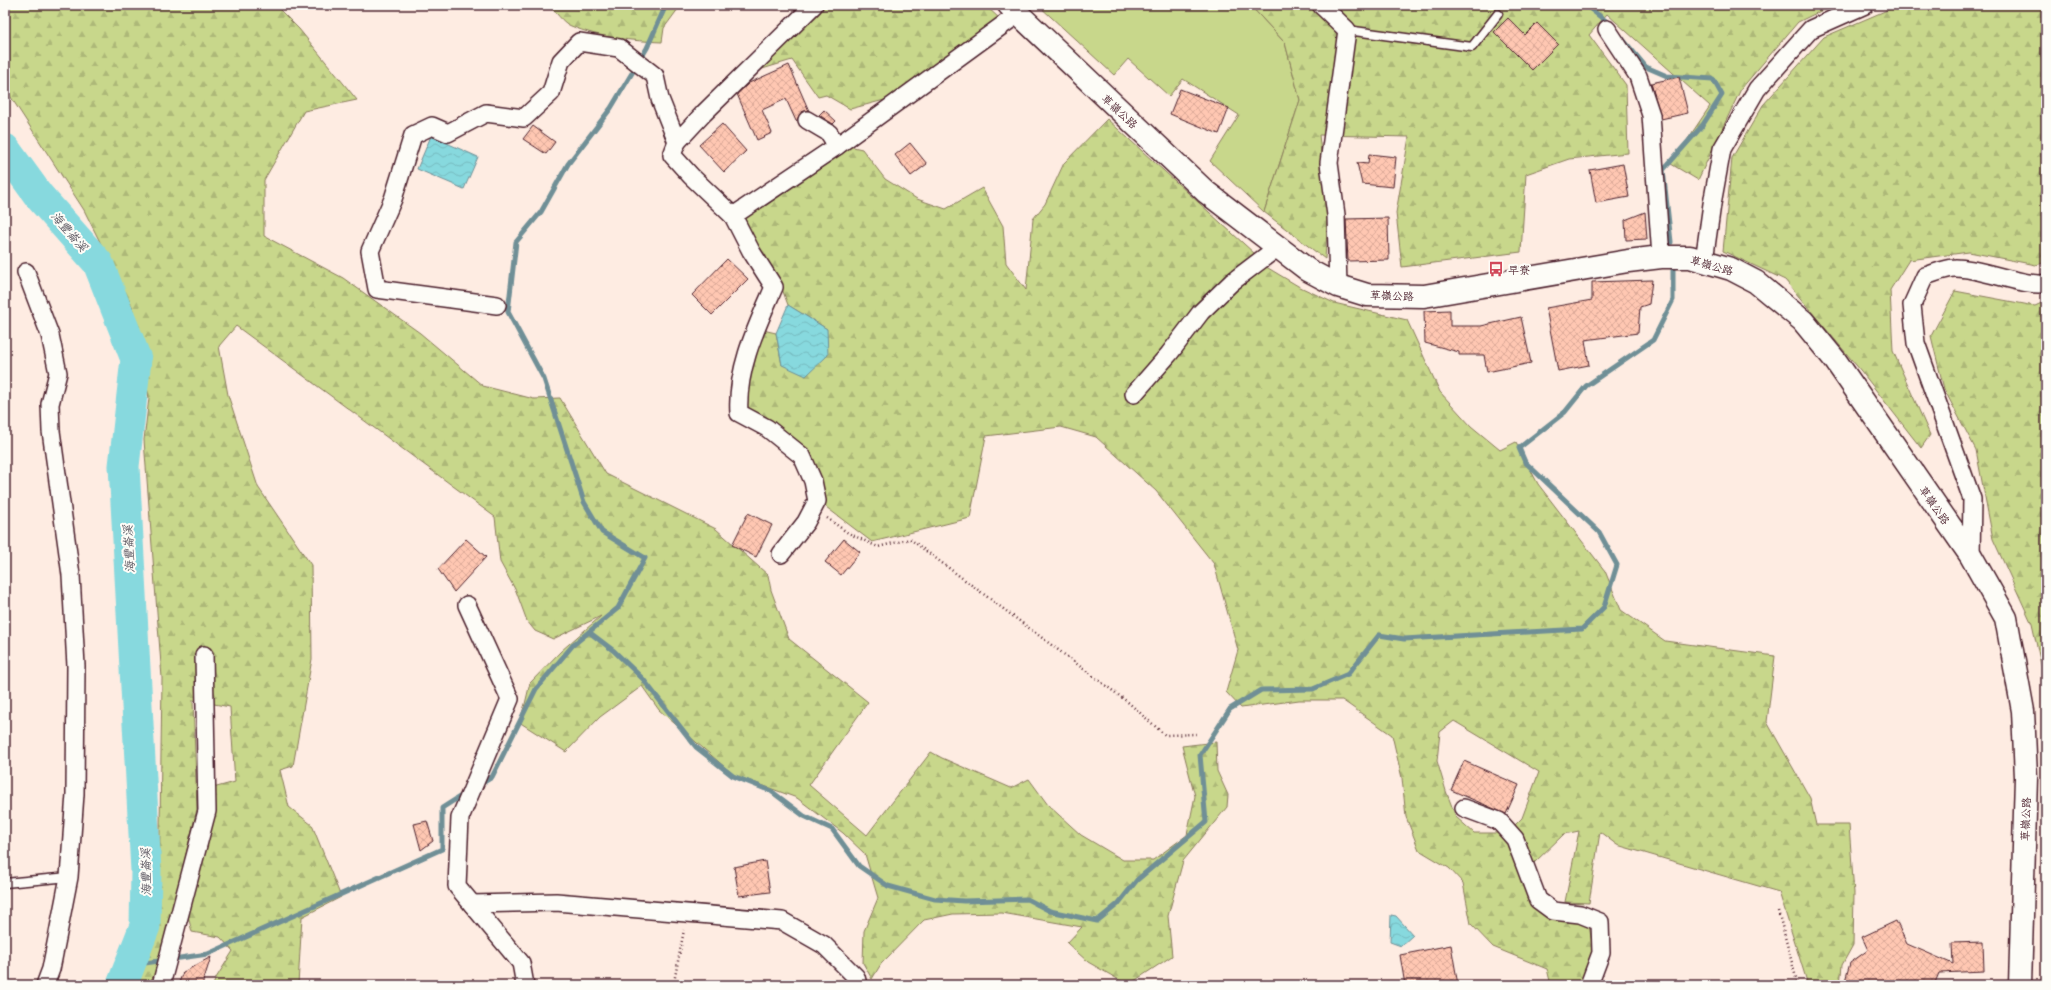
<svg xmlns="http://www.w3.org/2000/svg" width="2051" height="990" font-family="Mali,'LXGW WenKai TC',sans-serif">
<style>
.grass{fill:#c8d78b;stroke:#897b5b}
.forest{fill:url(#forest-firs);stroke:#897b5b}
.water{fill:url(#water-waves);stroke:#6f8f96}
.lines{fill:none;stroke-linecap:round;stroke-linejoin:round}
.stream{stroke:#6f8f96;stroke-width:5}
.river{stroke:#87d9de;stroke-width:31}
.building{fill:url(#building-cross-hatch);stroke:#4a1f2b}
.lane-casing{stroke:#4a1f2b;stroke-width:11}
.street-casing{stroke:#4a1f2b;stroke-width:20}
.secondary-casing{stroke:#4a1f2b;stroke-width:25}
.path{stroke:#4a1f2b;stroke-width:2.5;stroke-dasharray:1 3;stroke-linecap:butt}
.lane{stroke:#fdfcf7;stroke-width:8}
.street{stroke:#fdfcf7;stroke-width:17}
.secondary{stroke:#fdfcf7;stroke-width:22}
.labels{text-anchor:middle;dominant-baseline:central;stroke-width:4;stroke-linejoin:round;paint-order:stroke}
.street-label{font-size:11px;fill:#4a1f2b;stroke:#fdfcf7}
.poi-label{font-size:11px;fill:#4a1f2b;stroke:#fdfcf7;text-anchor:start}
.water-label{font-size:12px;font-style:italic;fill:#5c5761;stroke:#fdfcf7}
</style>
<defs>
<pattern id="forest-firs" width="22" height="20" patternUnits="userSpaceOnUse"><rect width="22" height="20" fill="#c8d78b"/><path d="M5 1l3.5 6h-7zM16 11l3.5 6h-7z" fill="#adb878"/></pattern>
<pattern id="water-waves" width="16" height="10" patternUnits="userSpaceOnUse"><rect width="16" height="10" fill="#87d9de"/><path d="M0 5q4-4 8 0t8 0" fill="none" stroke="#76babf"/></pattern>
<pattern id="building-cross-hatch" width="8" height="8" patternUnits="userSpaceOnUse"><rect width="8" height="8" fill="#ffc7b2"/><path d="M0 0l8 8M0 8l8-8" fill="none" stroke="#dcaa99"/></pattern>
</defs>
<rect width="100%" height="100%" fill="#feece2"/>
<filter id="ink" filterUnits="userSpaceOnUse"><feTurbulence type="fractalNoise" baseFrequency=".025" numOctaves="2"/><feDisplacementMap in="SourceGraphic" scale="8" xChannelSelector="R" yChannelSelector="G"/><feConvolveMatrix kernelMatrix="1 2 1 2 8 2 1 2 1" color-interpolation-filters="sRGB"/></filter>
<g filter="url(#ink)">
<polygon class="grass" points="1038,5 1250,5 1285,43 1300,100 1264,212 1210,161 1239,115 1183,79 1169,96 1128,59 1114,75"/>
<g class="forest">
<polygon points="5,5 275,5 299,29 357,100 304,111 264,180 264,236 343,278 420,333 483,386 534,399 560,398 606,474 716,529 768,575 771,590 789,639 868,702 809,785 867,835 931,752 942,758 1011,788 1029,779 1048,805 1081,835 1123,860 1153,860 1187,835 1195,796 1182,746 1216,742 1217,771 1228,795 1227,807 1183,861 1168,916 1172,956 1128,985 1088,962 1067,943 1082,927 1002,913 953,914 924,920 881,964 872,979 863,963 864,931 878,898 865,854 843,833 797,798 734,775 659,710 642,686 600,717 566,752 519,722 525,704 530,683 561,651 601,616 553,639 535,631 527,621 516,591 500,562 495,517 236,326 219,346 228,395 258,487 311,565 312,659 293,766 280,770 289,807 312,825 341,897 302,917 298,985 213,985 216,978 233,951 220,937 192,932 188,916 216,808 213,788 235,782 230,707 193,700 197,809 158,970 147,985 132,985 159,903 162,678 144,440 149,398 132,306 84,210 5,88"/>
<path d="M 549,5 L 681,5 L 664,28 L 662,42 C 633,41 599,38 571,26 C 563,23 555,11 549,5 Z"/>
<polygon points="825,5 985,5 1000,19 892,98 850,109 826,95 818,97 792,60 759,70"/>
<polygon points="1250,5 1833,5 1798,22 1741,89 1698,180 1671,164 1710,106 1607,14 1589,35 1626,85 1628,153 1569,159 1526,174 1521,252 1402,267 1396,213 1409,137 1319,135 1328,216 1325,259 1264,212 1300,100 1285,43"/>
<polygon points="1899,5 2046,5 2046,262 2036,265 1969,252 1909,260 1890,290 1893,351 1930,435 1921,448 1861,371 1785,280 1723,251 1732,158 1763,105 1824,37"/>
<polygon points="1107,119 1255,254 1195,308 1125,392 1129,401 1225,296 1263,265 1298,286 1334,303 1407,320 1440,392 1471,426 1500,450 1516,442 1538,484 1605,571 1621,610 1665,641 1775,656 1767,722 1810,798 1816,825 1849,825 1854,893 1853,945 1842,965 1840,985 1808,985 1779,892 1617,845 1600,832 1589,903 1565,902 1579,831 1564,834 1534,863 1514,826 1522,818 1539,772 1454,721 1440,732 1437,761 1446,791 1456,817 1474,833 1500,833 1513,850 1525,889 1571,920 1589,926 1593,947 1583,985 1551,985 1547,969 1493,947 1471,924 1463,883 1449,868 1419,850 1406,817 1402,778 1392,735 1342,700 1299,700 1241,708 1226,692 1238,650 1214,564 1156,491 1096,437 1061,427 986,436 970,518 872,542 826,507 820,483 747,411 745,388 763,330 776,333 782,365 827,329 788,305 781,286 740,214 836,143 862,149 885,179 917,199 946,209 982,188 1003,226 1006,263 1026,290 1033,219 1045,204 1064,163"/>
<polygon points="1955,291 2035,306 2046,301 2046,687 2032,624 1993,539 1976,450 1944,389 1931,336"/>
</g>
<g class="water">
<polygon points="431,136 478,157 464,189 417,169"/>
<polygon points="788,305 827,329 828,355 806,376 782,365 776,333"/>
<polygon points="1391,915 1396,916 1413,935 1401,946 1390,942"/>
</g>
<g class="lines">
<g class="stream">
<polyline points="1588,7 1611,25"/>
<polyline points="1621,37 1646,67 1667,76 1713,79 1722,95 1702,126 1663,170 1671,242"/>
<polyline points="589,632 614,651 643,679 696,747 733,776 771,791 804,816 832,829 859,866 888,886 935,899 964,901 1027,899 1050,911 1097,921 1118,904 1137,880 1206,822 1200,755 1230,709 1261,690 1313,689 1348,674 1379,635 1404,639 1582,629 1604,607 1617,565 1599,532 1525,462 1519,448 1565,412 1586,386 1653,340 1673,300 1673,264"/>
<polyline points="479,785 492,777 536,689 573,645 618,608 645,558 602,532 584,502 544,379 508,312 516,242 541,212 568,164 611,108 647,48 666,5"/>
<polyline points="131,965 208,954 442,849 442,808 464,794"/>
</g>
<polyline class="river" points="5,149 39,196 98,263 136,359 124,466 146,871 145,926 122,985"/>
</g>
<g class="building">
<polygon points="1508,18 1525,35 1537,23 1558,44 1532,70 1494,32"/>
<polygon points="789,65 809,111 802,112 796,121 786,99 762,110 772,133 757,140 737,94 749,83"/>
<polygon points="1679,77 1688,113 1661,119 1651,83"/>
<polygon points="1180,89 1229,108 1219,134 1170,114"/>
<polygon points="824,110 836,121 833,124 819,115"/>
<polygon points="722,124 746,151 724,172 699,145"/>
<polygon points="533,126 555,142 546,154 523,139"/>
<polygon points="910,143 927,164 911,176 895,155"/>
<polygon points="1369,154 1396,157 1393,187 1362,184 1357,163 1368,164"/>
<polygon points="1623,164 1629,197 1596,203 1590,170"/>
<polygon points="1645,212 1647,239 1626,240 1625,220"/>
<polygon points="1388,218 1389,260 1348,261 1346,219"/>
<polygon points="727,259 748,279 712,315 692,295"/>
<polygon points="1652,280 1649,304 1640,307 1638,333 1585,340 1589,365 1558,371 1546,308 1592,300 1592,282"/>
<polygon points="1450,310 1450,326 1481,326 1521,317 1531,363 1487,372 1484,355 1459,355 1459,352 1425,343 1424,311"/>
<polygon points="748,513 772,525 756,557 732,545"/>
<polygon points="466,539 486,557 454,592 438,569"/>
<polygon points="844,539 860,552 841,575 825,562"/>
<polygon points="1464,761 1519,785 1506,814 1451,790"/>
<polygon points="427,821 433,841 421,850 414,824"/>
<polygon points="765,861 770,892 739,896 734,867"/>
<polygon points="1896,921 1907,944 1953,964 1952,943 1983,942 1984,971 1939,973 1934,985 1860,985 1845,981 1850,963 1868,950 1862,937"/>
<polygon points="1451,945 1458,985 1405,985 1400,955"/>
<polygon points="211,957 202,985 178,985 183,972"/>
</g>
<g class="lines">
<g class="lane-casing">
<g id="lane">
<polyline points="1347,30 1472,47 1498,14"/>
<polyline points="5,883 69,877"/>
</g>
</g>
<g class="street-casing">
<g id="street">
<polyline points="1321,5 1347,30 1329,163 1336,215 1338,286"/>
<polyline points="1607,29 1638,76 1651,115 1661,257"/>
<polyline points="807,120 829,133 837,146"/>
<path d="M 677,142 L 672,155 L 691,176 L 733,216 L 751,251 L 774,287 C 757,326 736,369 739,413 L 767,428 L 802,456 L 813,481 L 817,501 L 806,522 L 781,554"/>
<polyline points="733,216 837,146 1018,14"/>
<polyline points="1704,261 1712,204 1722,149 1757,89 1811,29 1865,5"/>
<polyline points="26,272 50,335 58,373 50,404 51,431 71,575 76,666 75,794 69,877 51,969 45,985"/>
<polyline points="497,305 377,289 370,251 393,199 413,135 432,126 448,133 486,113 524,118 551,93 561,61 579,42 619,48 655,76 660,99 677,142 704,113 814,5"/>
<polyline points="1134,394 1169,354 1201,312 1232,282 1278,247"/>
<path d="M 1971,556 L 1972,499 L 1916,343 L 1912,305 L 1925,276 C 1935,273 1946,268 1955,268 C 1979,267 2029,289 2046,283"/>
<polyline points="467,605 510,699 460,818 457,886 521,963 525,985"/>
<polyline points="1464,808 1499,821 1515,839 1538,900 1553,911 1580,914 1600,922 1601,953 1589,985"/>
<polyline points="472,904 556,902 782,921 824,945 856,977 858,985"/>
<polyline points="161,985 207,811 204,655"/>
</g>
</g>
<g class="secondary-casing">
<polyline id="secondary" points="1009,5 1206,192 1308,270 1338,286 1367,295 1424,296 1628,261 1661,257 1690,257 1731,269 1756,282 1803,321 1835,360 1971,556 2006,618 2023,711 2026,777 2020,985"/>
</g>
<g class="path">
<polyline points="827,518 848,533 878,547 910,539 1129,703 1165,735 1196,734"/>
<polyline points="1778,911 1798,985"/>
<polyline points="675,985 674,982 684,930"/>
</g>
<use href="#lane" class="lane"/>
<use href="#street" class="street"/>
<use href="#secondary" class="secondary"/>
</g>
</g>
<defs>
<g id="bus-bare" transform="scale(1.2)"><path d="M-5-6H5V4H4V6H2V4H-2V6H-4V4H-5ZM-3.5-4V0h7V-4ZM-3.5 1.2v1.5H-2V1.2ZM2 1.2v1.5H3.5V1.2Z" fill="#d1495b" stroke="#fdfcf7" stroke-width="2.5" paint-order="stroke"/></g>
</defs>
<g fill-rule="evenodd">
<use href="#bus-bare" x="1496" y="269"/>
</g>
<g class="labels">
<g class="street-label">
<text transform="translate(1120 111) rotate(43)">草嶺公路</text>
<text transform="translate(1712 265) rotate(16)">草嶺公路</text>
<text transform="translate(1392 295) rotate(2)">草嶺公路</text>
<text transform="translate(1935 505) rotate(55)">草嶺公路</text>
<text transform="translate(2025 819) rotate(-88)">草嶺公路</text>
</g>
<g class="poi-label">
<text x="1508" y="269">早寮</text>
</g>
<g class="water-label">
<text transform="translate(70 231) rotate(49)">海豐崙溪</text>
<text transform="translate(128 549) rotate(-93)">海豐崙溪</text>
<text transform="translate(145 872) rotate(-91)">海豐崙溪</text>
</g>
</g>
<rect width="2051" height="990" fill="none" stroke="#fdfcf7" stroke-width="20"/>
<rect x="10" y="10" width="2031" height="970" fill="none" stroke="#4a1f2b" stroke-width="1.5" filter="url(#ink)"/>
</svg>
